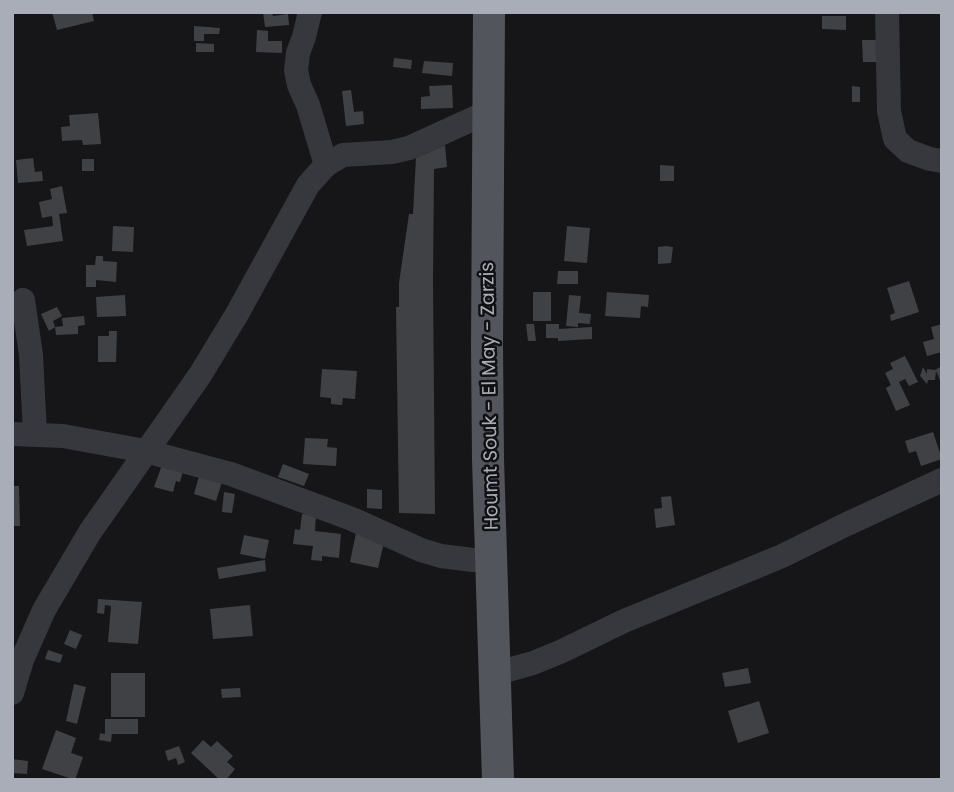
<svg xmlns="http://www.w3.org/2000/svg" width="954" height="792" font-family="Poppins,sans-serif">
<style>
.building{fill:#404145}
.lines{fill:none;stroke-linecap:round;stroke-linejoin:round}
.minor{stroke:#37383d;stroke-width:24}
.major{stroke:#53555c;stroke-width:32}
.labels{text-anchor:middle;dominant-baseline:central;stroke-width:5;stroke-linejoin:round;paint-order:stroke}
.street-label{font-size:19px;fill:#a8adb8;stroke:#111113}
</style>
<rect width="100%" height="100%" fill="#161618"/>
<g class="building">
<polygon points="52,12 92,12 94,21 57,30"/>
<polygon points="263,12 272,12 273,16 288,14 289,25 265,27"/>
<polygon points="822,16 846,16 846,30 822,29"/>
<polygon points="194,26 220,28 219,34 204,34 204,41 194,41"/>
<polygon points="257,30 268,31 268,41 282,41 282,53 256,52"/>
<polygon points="862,40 877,40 878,62 863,62"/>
<polygon points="196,43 214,44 214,52 196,52"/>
<polygon points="394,58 412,60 411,69 393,67"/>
<polygon points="424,61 453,63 452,76 422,73"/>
<polygon points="452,85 453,108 421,109 421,97 430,96 429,86"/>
<polygon points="852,86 860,87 860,102 852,102"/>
<polygon points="351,90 354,112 363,111 364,124 346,126 342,91"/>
<polygon points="98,113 101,144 83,145 82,140 62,141 61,127 70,126 69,115"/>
<polygon points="445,145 447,167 434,169 433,281 435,514 399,513 396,307 399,307 399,283 409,214 413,214 416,158"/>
<polygon points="33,158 35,172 42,171 43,181 18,183 16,160"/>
<rect x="82" y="159" width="12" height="12"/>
<polygon points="660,165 674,166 674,181 660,181"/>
<polygon points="62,186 67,213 59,214 63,241 27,246 24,230 53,226 52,216 42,218 39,202 52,199 50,189"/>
<polygon points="113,226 134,227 133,252 112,251"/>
<polygon points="567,226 590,228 587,263 564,261"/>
<polygon points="666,246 673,247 671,263 658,264 658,247"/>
<polygon points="96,256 103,256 103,261 117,262 116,282 96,280 96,287 86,287 86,265 95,265"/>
<polygon points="558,271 578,271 578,284 557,284"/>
<polygon points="909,281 919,312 891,321 890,315 895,313 887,288"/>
<rect x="533" y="292" width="18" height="29"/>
<polygon points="607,292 649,295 648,307 641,306 640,318 605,316"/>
<polygon points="125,295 126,316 97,317 96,297"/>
<polygon points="569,295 581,296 579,313 591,314 590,324 578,323 578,327 566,326"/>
<polygon points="57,307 62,316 53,321 55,327 63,326 62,318 84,316 85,325 78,326 78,334 56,335 55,327 49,331 41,314"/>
<polygon points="526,324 534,324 536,341 528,341"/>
<polygon points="546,324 559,324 559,329 592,327 592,339 558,341 558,338 546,338"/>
<polygon points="942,324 942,352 927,356 923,342 934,339 931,327"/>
<polygon points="109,331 117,331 116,362 98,362 98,336 109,336"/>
<polygon points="905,356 918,382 909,386 905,379 899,382 910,405 896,411 886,388 891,385 885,373 893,369 890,363"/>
<polygon points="942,366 942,385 936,371 935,380 928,380 927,384 920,376 923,367 927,374 927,369 935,370"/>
<polygon points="322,369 357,371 355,399 343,398 342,405 331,404 331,398 320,397"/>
<polygon points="933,432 942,459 921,466 916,451 909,453 905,441"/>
<polygon points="305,438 328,439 327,447 337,448 336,466 303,464"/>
<polygon points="283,464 309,474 304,486 278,477"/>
<polygon points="162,465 183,471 180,482 176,481 173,492 154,487"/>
<polygon points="199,476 222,482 216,501 194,494"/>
<polygon points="12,486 19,486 20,526 12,526"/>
<polygon points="367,489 382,490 382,509 367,508"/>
<polygon points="224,492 235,494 232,513 222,512"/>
<polygon points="671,496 675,525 656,528 654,509 662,508 661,497"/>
<polygon points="302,514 316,515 315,531 341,534 339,558 322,556 322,561 311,560 313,546 293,544 295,529 300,530"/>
<polygon points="357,528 386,534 378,568 350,562"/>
<polygon points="244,535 269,540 265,559 240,554"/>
<polygon points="265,560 266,571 219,579 217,568"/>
<polygon points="98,599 142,602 138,644 108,642 111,606 105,605 104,614 97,613"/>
<polygon points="250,605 253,636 213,639 210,609"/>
<polygon points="70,630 82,635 76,649 64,644"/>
<polygon points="48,650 63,655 60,663 45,659"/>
<polygon points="748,668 751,683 725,687 722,673"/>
<rect x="111" y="673" width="34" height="44"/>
<polygon points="74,684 86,687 77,724 66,721"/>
<polygon points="240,688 241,697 222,698 221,689"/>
<polygon points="759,701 769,733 738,743 728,711"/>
<polygon points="105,719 138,719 138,734 112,734 111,742 99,740 100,733 105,734"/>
<polygon points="56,730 76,738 71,753 83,757 75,780 42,769"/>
<polygon points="203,740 211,747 217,741 233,756 227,762 235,769 226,780 220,780 191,753"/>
<polygon points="179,746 185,762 178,765 176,758 168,761 165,751"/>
<polygon points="12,759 28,761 27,774 12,773"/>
</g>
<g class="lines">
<g class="minor">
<polyline points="310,12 304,37 298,53 296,70 299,85 308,105 326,165"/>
<polyline points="887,12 889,111 895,139 908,151 930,159 942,161"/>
<polyline points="23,300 31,355 35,434"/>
<polyline points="12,434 63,436 145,451 231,474 352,519 421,550 441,556 473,560 492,559"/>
<polyline points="494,674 533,663 560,652 624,621 782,556 847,524 942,480"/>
<polyline points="12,693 22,660 44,610 90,532 200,375 237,314 308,185 326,165 343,155 392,152 409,148 488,112"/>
</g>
<polyline class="major" points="489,12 487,346 488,459 498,780"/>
</g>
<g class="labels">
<g class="street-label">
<text transform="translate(489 396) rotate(-91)">Houmt Souk - El May - Zarzis</text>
</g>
</g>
<rect width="954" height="792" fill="none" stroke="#a8adb8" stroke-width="28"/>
</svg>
